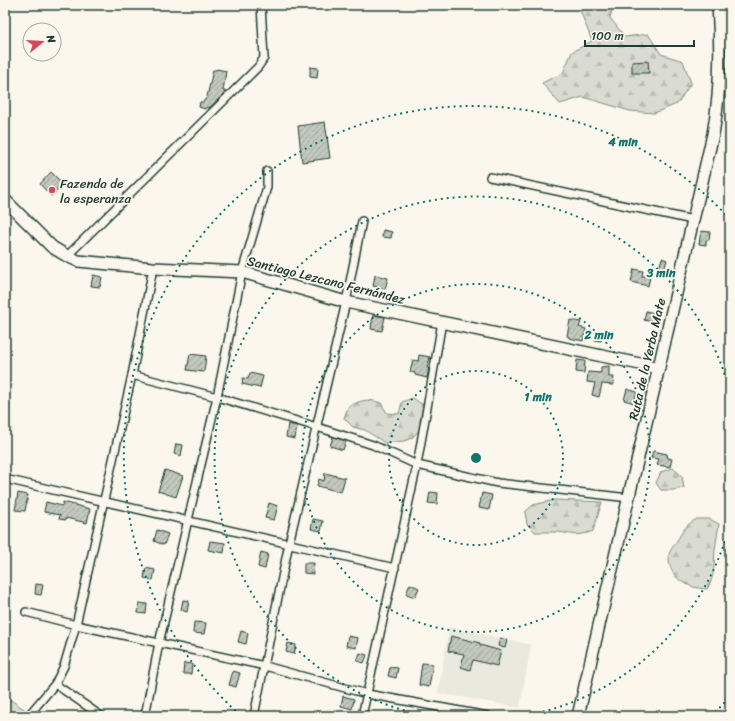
<svg xmlns="http://www.w3.org/2000/svg" width="735" height="721" font-family="Sriracha,sans-serif">
<style>
.built{fill:#eae9de}
.forest{fill:url(#forest-firs);stroke:#7d8c82}
.building{fill:url(#building-hatch);stroke:#1f3d34}
.lines{fill:none;stroke-linecap:round;stroke-linejoin:round}
.street-casing{stroke:#1f3d34;stroke-width:10}
.secondary-casing{stroke:#1f3d34;stroke-width:14}
.street{stroke:#fbf7ec;stroke-width:7}
.secondary{stroke:#fbf7ec;stroke-width:11}
.ring{fill:none;stroke:#0f766e;stroke-width:2;stroke-dasharray:2 4}
.poi-dot{fill:#d1495b;stroke:#fbf7ec;stroke-width:1.5}
.labels{text-anchor:middle;dominant-baseline:central;stroke-width:3.5;stroke-linejoin:round;paint-order:stroke}
.poi-label{font-size:13px;fill:#1f3d34;stroke:#fbf7ec;text-anchor:start}
.street-label{font-size:13px;fill:#1f3d34;stroke:#fbf7ec}
.centre{fill:#0f766e;stroke:#fbf7ec;stroke-width:2}
.ring-label{font-size:12px;text-anchor:middle;font-weight:bold;fill:#0f766e;stroke:#fbf7ec;stroke-width:3.5;stroke-linejoin:round;paint-order:stroke}
</style>
<defs>
<pattern id="forest-firs" width="22" height="20" patternUnits="userSpaceOnUse"><rect width="22" height="20" fill="#dbdcd1"/><path d="M5 1l3.5 6h-7zM16 11l3.5 6h-7z" fill="#bcbeb4"/></pattern>
<pattern id="building-hatch" width="6" height="6" patternUnits="userSpaceOnUse"><rect width="6" height="6" fill="#c4c9be"/><path d="M-1 1l2-2M0 6l6-6M5 7l2-2" fill="none" stroke="#9fa49b"/></pattern>
</defs>
<rect width="100%" height="100%" fill="#fbf7ec"/>
<filter id="ink" filterUnits="userSpaceOnUse"><feTurbulence type="fractalNoise" baseFrequency=".025" numOctaves="2"/><feDisplacementMap in="SourceGraphic" scale="8" xChannelSelector="R" yChannelSelector="G"/><feConvolveMatrix kernelMatrix="1 2 1 2 8 2 1 2 1" color-interpolation-filters="sRGB"/></filter>
<g filter="url(#ink)">
<polygon class="built" points="449,627 531,645 520,708 438,693"/>
<g class="forest">
<polygon points="578,5 613,5 610,18 625,37 648,34 661,54 683,61 691,83 677,104 654,113 630,111 583,97 560,104 542,83 563,73 572,52 592,41"/>
<path d="M 413,398 L 423,405 L 420,429 L 412,438 L 404,441 L 385,443 L 365,430 L 353,427 L 344,418 L 348,407 C 361,400 367,398 381,403 L 387,413 L 399,414 L 402,402 Z"/>
<polygon points="673,468 682,476 684,488 673,490 661,490 656,483 661,472"/>
<path d="M 555,500 L 602,502 L 593,531 C 577,537 574,534 558,532 C 550,532 542,532 535,532 L 527,524 L 525,512 L 533,505 Z"/>
<path d="M 697,519 L 709,519 L 719,524 C 718,532 716,541 715,549 C 714,562 715,578 707,589 C 687,588 668,578 669,556 C 669,551 675,544 678,539 C 684,529 686,525 697,519 Z"/>
<polygon points="5,696 34,716 5,716"/>
</g>
<g class="building">
<polygon points="648,61 649,73 632,73 632,62"/>
<polygon points="310,67 318,68 317,78 310,77"/>
<polygon points="217,69 226,71 223,91 225,91 224,94 209,108 207,107 205,109 199,107 200,102 203,102 207,97 213,70 216,70"/>
<polygon points="325,122 330,158 302,162 298,126"/>
<polygon points="51,172 62,183 57,188 58,190 51,196 40,184"/>
<polygon points="383,230 392,232 391,238 382,237"/>
<polygon points="701,231 710,232 709,240 706,240 706,245 699,244"/>
<polygon points="662,258 667,260 664,270 659,268"/>
<polygon points="634,269 643,271 642,276 650,277 648,286 631,282"/>
<polygon points="93,275 102,277 100,287 91,286"/>
<polygon points="375,275 388,278 385,289 373,286"/>
<polygon points="646,311 659,314 656,323 644,320"/>
<polygon points="373,315 385,317 382,331 371,329"/>
<polygon points="570,320 581,322 579,327 586,329 583,341 569,338 569,337 567,336"/>
<polygon points="596,332 603,333 601,341 595,340"/>
<polygon points="190,354 206,356 204,372 187,370"/>
<polygon points="419,355 430,357 427,368 429,368 427,378 415,375 415,373 410,372 413,360 418,361"/>
<polygon points="577,360 585,361 584,373 576,372"/>
<polygon points="609,366 609,377 614,377 613,385 602,384 599,397 592,395 595,383 587,382 588,372 601,373 601,367"/>
<polygon points="250,373 263,376 260,388 242,384 243,378 248,379"/>
<polygon points="627,389 637,392 634,403 624,400"/>
<polygon points="288,424 297,426 295,439 286,437"/>
<polygon points="333,437 346,441 343,450 330,446"/>
<polygon points="176,444 183,445 181,456 174,454"/>
<polygon points="653,451 667,454 668,458 672,459 670,467 657,465 659,459 651,458"/>
<polygon points="165,470 183,476 176,497 158,491"/>
<polygon points="325,473 345,478 341,492 317,486 319,479 324,481"/>
<polygon points="430,492 438,493 437,504 428,503"/>
<polygon points="18,493 28,495 25,511 15,510"/>
<polygon points="482,493 492,495 489,510 479,508"/>
<polygon points="46,502 62,506 63,502 90,509 87,523 66,518 66,520 59,519 60,515 44,512"/>
<polygon points="269,503 278,506 274,520 265,518"/>
<polygon points="313,519 323,521 321,531 311,529"/>
<polygon points="157,530 168,534 164,545 154,541"/>
<polygon points="210,541 225,543 224,553 208,550"/>
<polygon points="261,552 268,554 265,569 258,567"/>
<polygon points="304,563 314,563 313,574 304,573"/>
<polygon points="146,568 155,570 153,580 144,578"/>
<polygon points="36,584 43,585 41,595 35,594"/>
<polygon points="410,584 419,588 415,597 406,594"/>
<polygon points="183,600 189,601 187,612 181,610"/>
<polygon points="139,603 147,604 146,614 138,613"/>
<polygon points="194,622 206,623 204,634 193,633"/>
<polygon points="241,631 248,633 246,644 238,642"/>
<polygon points="348,636 358,638 356,648 346,646"/>
<polygon points="451,636 480,643 480,645 501,651 497,666 473,660 470,670 461,667 464,654 448,651"/>
<polygon points="500,638 507,640 505,648 498,646"/>
<polygon points="288,643 296,645 294,654 286,652"/>
<polygon points="360,653 367,655 364,663 357,661"/>
<polygon points="184,663 192,664 191,674 183,674"/>
<polygon points="422,663 433,664 429,687 419,685"/>
<polygon points="390,667 398,668 396,678 388,676"/>
<polygon points="233,671 240,673 236,687 229,685"/>
<polygon points="343,696 354,699 352,709 341,706"/>
</g>
<g class="lines">
<g class="street-casing">
<g id="street">
<polyline points="490,177 693,220"/>
<polyline points="67,256 258,67 264,58 261,5"/>
<polyline points="132,375 217,397 317,427 373,445 417,465 498,483 629,498"/>
<polyline points="5,479 395,568"/>
<polyline points="26,612 76,625 265,666 367,694 488,716"/>
<polyline points="55,684 101,716"/>
<polyline points="28,716 55,684 64,666 76,625 132,375 153,268"/>
<polyline points="145,716 159,643 217,397 242,272 267,187 267,171"/>
<polyline points="254,716 289,543 346,302 362,221"/>
<polyline points="362,716 417,465 442,322"/>
</g>
</g>
<g class="secondary-casing">
<g id="secondary">
<polyline points="5,200 52,247 67,256 78,261 153,268 242,272 346,302 659,368"/>
<path d="M 578,716 L 713,134 C 721,91 721,48 718,5"/>
</g>
</g>
<use href="#street" class="street"/>
<use href="#secondary" class="secondary"/>
</g>
</g>
<g class="ring">
<circle cx="476" cy="458" r="87"/>
<circle cx="476" cy="458" r="174"/>
<path d="M730 524A262 262 0 0 1 524 716M428 716A262 262 0 1 1 730 392"/>
<path d="M729 698A349 349 0 0 1 712 715M240 715A349 349 0 1 1 729 218"/>
</g>
<circle class="poi-dot" cx="52" cy="190" r="4"/>
<g class="labels">
<g class="poi-label">
<text x="60" y="183">Fazenda de<tspan x="60" dy="15">la esperanza</tspan></text>
</g>
<g class="street-label">
<text transform="translate(326 280) rotate(14)">Santiago Lezcano Fernández</text>
<text transform="translate(647 359) rotate(-77)">Ruta de la Yerba Mate</text>
</g>
</g>
<circle cx="476" cy="458" r="6" class="centre"/>
<g class="ring-label">
<text x="623" y="146">4 min</text>
<text x="661" y="277">3 min</text>
<text x="599" y="339">2 min</text>
<text x="538" y="401">1 min</text>
</g>
<rect width="735" height="721" fill="none" stroke="#fbf7ec" stroke-width="20"/>
<rect x="10" y="10" width="715" height="701" fill="none" stroke="#1f3d34" stroke-width="1.5" filter="url(#ink)"/>
<g transform="translate(42 42) rotate(72)"><circle r="19" fill="#fbf7ec" stroke="#a3ada2"/>
<path d="M0-3L7 15L0 10L-7 15Z" fill="#d1495b"/>
<text y="-6" font-size="11" font-weight="bold" text-anchor="middle" fill="#1f3d34">N</text>
</g>
<path d="M585 40v6h109v-6" fill="none" stroke="#1f3d34" stroke-width="2"/>
<text x="591" y="40" font-size="12" fill="#1f3d34" stroke="#fbf7ec" stroke-width="3" paint-order="stroke">100 m</text>
</svg>
